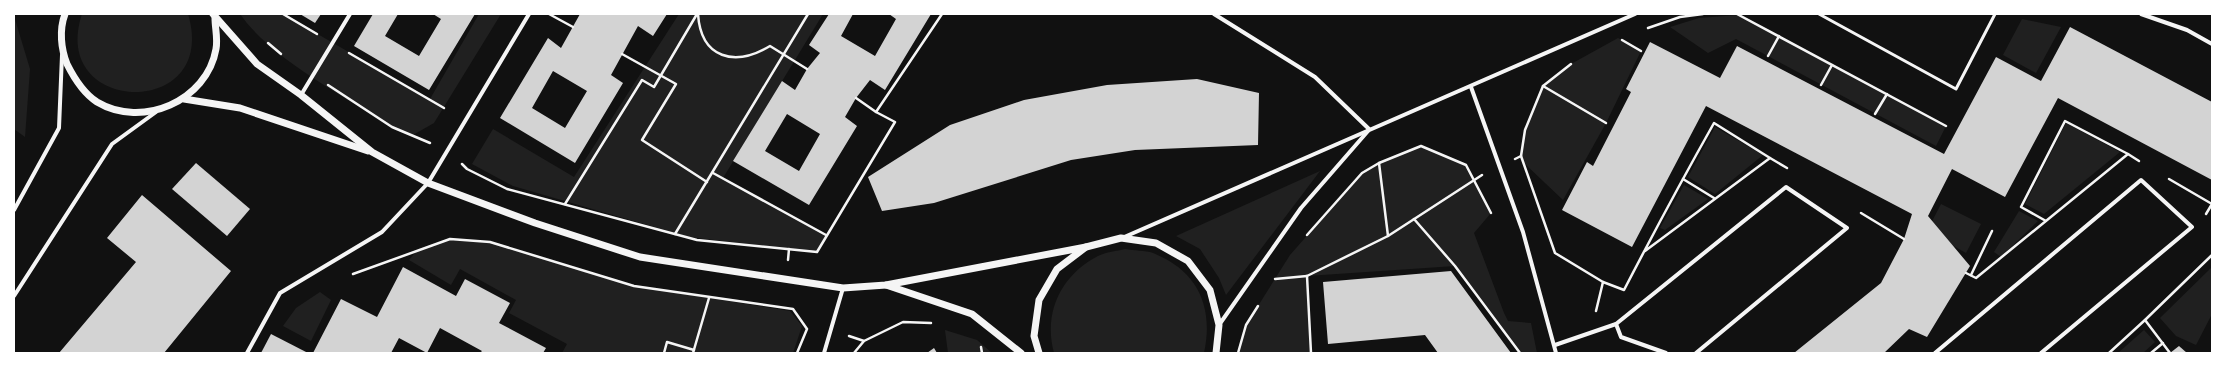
<svg xmlns="http://www.w3.org/2000/svg" width="2226" height="367" font-family="'DejaVu Sans',sans-serif">
<style>
.green{fill:#202020}
.building{fill:#d3d3d3;fill-rule:evenodd}
.lines{fill:none;stroke-linecap:round;stroke-linejoin:round}
.path{stroke:#f5f5f5;stroke-width:2.5}
.service{stroke:#f5f5f5;stroke-width:3}
.minor{stroke:#f5f5f5;stroke-width:4}
.tertiary{stroke:#f5f5f5;stroke-width:7}
</style>
<rect width="100%" height="100%" fill="#111"/>
<g class="green">
<path d="M 82,14 L 188,14 C 220,120 48,116 82,14 Z"/>
<path d="M 240,14 L 283,14 L 430,99 L 479,14 L 501,14 L 434,123 L 413,135 L 396,129 C 348,98 273,61 240,14 Z"/>
<polygon points="679,14 823,14 723,178 826,235 817,252 689,237 513,186 472,164 493,129 574,177"/>
<polygon points="1738,15 1946,126 1936,146 1736,39 1708,53 1670,27 1699,18"/>
<polygon points="14,16 30,69 25,137 14,129"/>
<polygon points="2022,19 2061,27 2036,73 2003,55"/>
<polygon points="1618,38 1641,51 1606,123 1563,200 1524,163 1521,156 1525,130 1543,86 1571,64"/>
<polygon points="2066,123 2120,152 2044,214 2025,204"/>
<polygon points="1715,127 1763,155 1715,194 1688,177"/>
<polygon points="1421,146 1466,165 1491,213 1474,233 1504,313 1508,321 1531,323 1537,353 1520,353 1455,266 1307,276 1311,353 1238,353 1246,325 1290,255 1362,173 1379,163"/>
<polygon points="1320,171 1226,295 1219,278 1200,249 1176,236"/>
<polygon points="1684,185 1708,199 1665,230 1660,228"/>
<polygon points="1941,204 1981,224 1966,253 1927,231"/>
<polygon points="2019,211 2038,221 2001,257 1994,252"/>
<polygon points="450,239 490,242 634,286 790,311 802,326 793,353 562,353 567,344 509,313 516,300 460,269 451,285 409,260 418,249"/>
<path d="M 1125,249 C 1134,251 1145,250 1153,253 C 1198,271 1214,307 1204,353 L 1054,353 C 1043,313 1061,275 1098,256 C 1106,252 1117,251 1125,249 Z"/>
<polygon points="2212,267 2212,314 2196,345 2176,336 2160,318"/>
<polygon points="320,292 331,300 311,341 283,326 296,308"/>
<polygon points="945,330 977,340 992,353 948,353"/>
<polygon points="2144,330 2155,342 2143,353 2118,353"/>
</g>
<g class="building">
<polygon points="300,14 321,14 315,23"/>
<polygon points="373,14 398,14 385,36 419,56 441,19 433,14 475,14 429,90 354,46"/>
<path d="M 580,14 L 667,14 L 653,36 L 638,26 L 611,75 L 623,83 L 575,163 L 500,118 L 548,38 L 561,48 ZM 553,71 L 587,91 L 565,128 L 532,108 Z"/>
<path d="M 829,14 L 853,14 L 841,36 L 875,56 L 896,19 L 889,14 L 931,14 L 885,90 L 870,80 L 856,98 L 845,117 L 857,126 L 809,205 L 733,161 L 782,81 L 795,90 L 807,69 L 820,53 L 809,45 ZM 787,114 L 820,134 L 799,171 L 765,151 Z"/>
<polygon points="2070,27 2212,102 2212,180 2058,98 2005,197 1952,169 1928,216 1970,266 1927,337 1909,329 1884,353 1794,353 1881,283 1904,239 1912,214 1706,106 1632,247 1562,210 1587,162 1593,166 1631,92 1626,89 1650,42 1720,78 1737,46 1944,154 1996,57 2041,81"/>
<polygon points="1197,79 1259,93 1258,145 1135,150 1071,160 934,203 882,211 868,177 950,125 1024,100 1107,85"/>
<polygon points="196,163 250,209 227,236 172,189"/>
<polygon points="142,195 231,271 164,353 59,353 136,262 107,238"/>
<polygon points="403,267 456,296 465,279 510,303 499,323 546,348 543,353 480,353 482,351 440,328 427,353 399,338 391,353 313,353 341,299 377,317"/>
<polygon points="1451,271 1511,353 1438,353 1425,335 1328,344 1323,282"/>
<polygon points="271,334 308,353 261,353"/>
<polygon points="2179,346 2187,353 2170,353"/>
<polygon points="934,348 937,353 927,353"/>
</g>
<g class="lines">
<g class="path">
<polyline points="283,14 317,34"/>
<polyline points="549,14 573,27"/>
<path d="M 698,14 C 701,59 735,67 770,46 L 807,69"/>
<polyline points="1737,14 1946,126"/>
<polyline points="1648,28 1680,17 1703,14"/>
<polyline points="1622,40 1641,51"/>
<polyline points="268,43 281,54"/>
<polyline points="349,53 444,108"/>
<polyline points="622,54 676,84 642,140 707,182"/>
<polyline points="1768,56 1779,36"/>
<polyline points="328,85 392,127 430,143"/>
<polyline points="1821,85 1832,65"/>
<polyline points="1543,86 1606,123"/>
<polyline points="856,98 876,112"/>
<polyline points="1875,114 1887,94"/>
<polyline points="2128,154 2139,161"/>
<polyline points="1521,156 1525,130 1543,86 1571,64"/>
<polyline points="1770,158 1787,168"/>
<path d="M 1515,159 L 1521,156 L 1555,253 L 1603,282 L 1624,290 C 1653,234 1683,178 1714,123 L 1770,158 L 1645,251"/>
<polyline points="1379,163 1388,236"/>
<polyline points="462,164 467,169 507,189 697,240 817,252 895,122 876,112 942,14"/>
<polyline points="713,173 826,235"/>
<polyline points="1683,179 1714,198"/>
<polyline points="2169,179 2212,204 2206,214"/>
<polyline points="565,204 642,80 654,87 697,14"/>
<polyline points="1861,213 1904,239"/>
<polyline points="1414,219 1455,266 1520,353"/>
<polyline points="675,234 808,14"/>
<polyline points="1307,235 1362,173 1379,163 1421,146 1466,165 1491,213"/>
<polyline points="788,260 789,249"/>
<polyline points="1966,273 1976,278 2128,154 2065,121 2021,207 2046,221"/>
<polyline points="353,274 450,239 490,242 634,286 793,309 807,329 797,353"/>
<polyline points="1971,275 1992,231"/>
<polyline points="1307,276 1311,353"/>
<polyline points="1275,279 1307,276 1388,236 1482,175"/>
<polyline points="1596,311 1603,282"/>
<polyline points="2145,320 2170,353"/>
<polyline points="849,336 864,341 903,322 931,323"/>
<polyline points="981,347 982,353"/>
<polyline points="664,353 667,342 694,350"/>
<polyline points="693,353 709,298"/>
<polyline points="854,353 864,341"/>
<polyline points="1238,353 1246,325 1258,306"/>
<polyline points="2109,353 2145,320 2212,255"/>
<polyline points="2151,353 2163,343"/>
</g>
<polyline class="service" points="1819,14 1956,89 1995,14"/>
<g class="minor">
<polyline points="1214,14 1315,77 1369,129"/>
<polyline points="2141,14 2187,30 2212,44"/>
<polyline points="1471,87 1523,232 1556,353"/>
<polyline points="301,95 350,14"/>
<polyline points="14,210 59,128 62,55"/>
<polyline points="1122,238 1635,14"/>
<polyline points="14,296 112,144 156,112"/>
<polyline points="1616,324 1621,337 1666,353"/>
<polyline points="1219,325 1301,208 1368,131"/>
<polyline points="1555,345 1616,324 1786,187 1847,228 1696,353"/>
<polyline points="247,353 280,293 382,232 428,183 529,14"/>
<polyline points="824,353 843,288"/>
<polyline points="1935,353 2141,180 2192,227 2041,353"/>
</g>
<g class="tertiary">
<path d="M 65,14 C 59,30 61,49 67,64 C 74,78 83,93 97,102 C 142,129 207,101 216,49 C 218,39 215,28 215,18"/>
<polyline points="213,14 257,64 301,95 372,152 428,183 535,223 640,257 843,288 886,285 1086,247"/>
<polyline points="184,99 240,108 368,151"/>
<polyline points="886,285 972,314 1021,353"/>
<polyline points="1039,353 1034,336 1039,300 1057,269 1086,247 1121,238 1156,243 1188,261 1210,290 1219,325 1216,353"/>
</g>
</g>
<rect width="2226" height="367" fill="none" stroke="#ffffff" stroke-width="30"/>
</svg>
